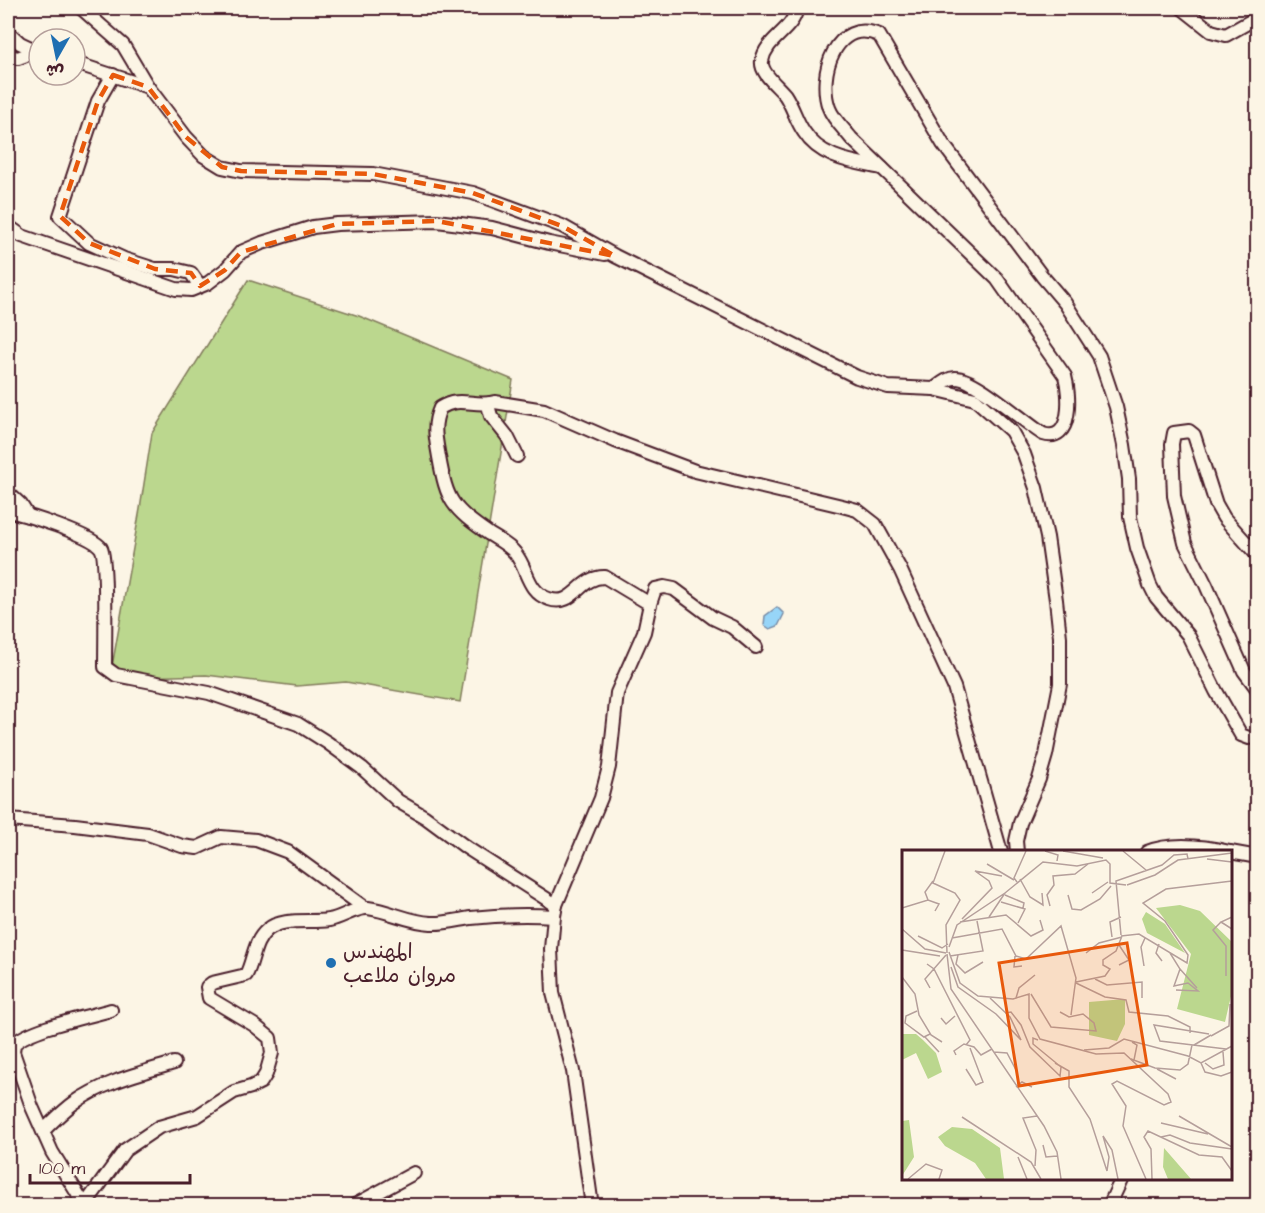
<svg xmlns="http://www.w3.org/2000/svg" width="1265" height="1213" font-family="'Architects Daughter','Playpen Sans Arabic',sans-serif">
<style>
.green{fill:#bbd78e;stroke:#827b5c;stroke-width:1.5}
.water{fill:#97d5f8;stroke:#788ca6;stroke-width:1.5}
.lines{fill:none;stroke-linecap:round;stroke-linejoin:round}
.minor-casing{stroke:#4a1f2b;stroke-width:16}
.minor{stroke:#fcf5e5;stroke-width:12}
.marked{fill:none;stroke:#e8590c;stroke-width:4.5;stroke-dasharray:12 8;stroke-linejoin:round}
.poi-dot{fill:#1f6fb2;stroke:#fcf5e5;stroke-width:2}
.labels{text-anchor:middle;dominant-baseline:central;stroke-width:5;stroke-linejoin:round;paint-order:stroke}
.poi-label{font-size:21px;fill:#4a1f2b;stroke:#fcf5e5;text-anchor:start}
.inset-road{fill:none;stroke:#b59f9b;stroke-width:1.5}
.view{fill:#e8590c;fill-opacity:0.15;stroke:#e8590c;stroke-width:3}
.inset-edge{fill:none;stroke:#4a1f2b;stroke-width:3}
</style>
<rect width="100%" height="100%" fill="#fcf5e5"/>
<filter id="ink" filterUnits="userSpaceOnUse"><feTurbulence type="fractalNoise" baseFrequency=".0167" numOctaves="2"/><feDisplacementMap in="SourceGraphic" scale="12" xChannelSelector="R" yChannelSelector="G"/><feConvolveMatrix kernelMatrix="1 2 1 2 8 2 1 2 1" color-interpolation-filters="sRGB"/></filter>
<g filter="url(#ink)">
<polygon class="green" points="248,280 359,316 513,380 460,702 346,682 297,686 206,675 110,678 140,509 152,433"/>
<polygon class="water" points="777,607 784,614 778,626 770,629 764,625 765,616"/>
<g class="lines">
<g class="minor-casing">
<g id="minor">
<polyline points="81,8 123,45 148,87 186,137 204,156 222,167 241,171 373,174 473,193 562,226 615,256 857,377 888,387 934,389 975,399 1011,431 1024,454 1036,488 1047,537 1056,600 1060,637 1060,684 1046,755 1039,779 1020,823 1016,841 1017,852"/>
<path d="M 797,8 C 793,31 766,38 762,61 C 760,73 778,86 785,95 C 793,107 796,121 804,132 C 821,159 854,162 882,168"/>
<polyline points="1182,8 1211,31 1226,35 1258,17"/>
<polyline points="8,32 20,43 39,52"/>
<polyline points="8,56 18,58 37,51"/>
<polyline points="75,63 148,87"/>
<polyline points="113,75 98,101 60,216 89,243 124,259 155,269 174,269 191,273 200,286"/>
<polyline points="8,226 22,236 176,289 191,290 208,283 225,270 241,252 262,243 313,227 337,224 437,221 492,228 549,243 605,254"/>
<path d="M 934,389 C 940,385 947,378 955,378 C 973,376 1025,423 1043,434 C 1073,444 1070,394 1065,376 L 997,279 L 851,138 C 843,128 833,119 829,108 C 817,75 836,17 879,35 L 943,144 L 1042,276 L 1065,303 L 1099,356 L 1116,407 L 1124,445 L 1129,479 L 1130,517 L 1137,548 L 1150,585 L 1156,597 L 1188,635 L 1216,691 L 1241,735 L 1249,738 L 1258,736"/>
<polyline points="490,403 489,409 491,416 507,436 517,456"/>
<polyline points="8,493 21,505 28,516"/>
<path d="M 8,511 C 25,514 92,535 101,548 C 107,557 105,648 105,667 L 116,675 L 209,693 L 298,724 L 328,743 L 362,768 L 398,801 L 425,817 L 467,848 L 556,905"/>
<polyline points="1258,556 1224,518 1216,504 1194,435 1189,431 1174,433 1172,444 1174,496 1185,543 1206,585 1244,671 1258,690"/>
<path d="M 650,604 L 605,577 C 579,576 574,608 549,599 C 527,592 528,569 515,553 C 509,545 497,539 489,534 C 452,508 447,502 439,457 C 436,439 432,426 440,408 C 460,395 475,408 495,402 L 544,410 L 615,441 L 695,471 L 842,506 L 857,510 L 875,524 L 900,569 L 954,687 L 1001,852"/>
<polyline points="8,820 75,825 148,834 182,846 197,848 221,837 256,840 288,852 365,908"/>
<path d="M 1147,852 C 1172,842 1204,846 1230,852"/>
<polyline points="1230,852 1258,857"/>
<path d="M 43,1131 C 53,1121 63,1111 74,1103 C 103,1082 141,1073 174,1063"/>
<path d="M 84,1204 L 52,1152 L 32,1107 L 13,1052 L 14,1044 C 30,1028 87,1017 111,1010"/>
<path d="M 84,1206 L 125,1150 L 159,1127 L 197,1116 L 234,1092 L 251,1087 L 261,1082 L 266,1074 L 272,1053 L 270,1038 L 254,1025 L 209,998 L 207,987 L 212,983 L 246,975 C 254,960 253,942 267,930 C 282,917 310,923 329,920 C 342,918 356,907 368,908 C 390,911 409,922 431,923 C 443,924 458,920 471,918 C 500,915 525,914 554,916"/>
<polyline points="353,1206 414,1173"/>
<polyline points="592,1206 573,1071 553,993 551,949 554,916 556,905 601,798 609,767 617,693 644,632 650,604 655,589 664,587 674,589 713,618 732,627 756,647"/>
<polyline points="1109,1206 1122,1178"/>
</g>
</g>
<use href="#minor" class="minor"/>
</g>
</g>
<path class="marked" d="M 113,75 L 148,87 L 186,137 L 222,167 L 241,171 L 373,174 L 473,193 L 562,226 L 615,256 L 437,221 L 337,224 L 241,252 L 225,270 L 200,286 L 191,273 L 155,269 L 89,243 L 60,216 L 98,101 Z"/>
<circle class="poi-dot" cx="331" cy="963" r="6"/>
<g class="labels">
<g class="poi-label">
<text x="343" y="951">المهندس<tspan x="343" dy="24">مروان ملاعب</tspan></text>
</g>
</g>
<g transform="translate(902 850)">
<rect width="330" height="330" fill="#fcf5e5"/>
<path d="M 278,55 L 298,61 L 330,92 L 330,142 L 323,172 L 275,159 L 289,104 L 254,58 ZM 244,62 L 263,74 L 283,103 L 245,83 L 240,69 ZM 223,149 L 223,174 L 215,191 L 187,185 L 187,152 ZM 0,184 L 14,184 L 21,190 L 34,203 L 40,222 L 26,229 L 14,203 L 0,210 ZM 7,270 L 12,307 L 0,326 L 0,271 ZM 50,277 L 70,279 L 98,298 L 102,329 L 84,329 L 73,313 L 43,296 L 36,287 ZM 262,298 L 289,329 L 266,329 L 261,317 Z" fill="#bbd78e"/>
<path class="inset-road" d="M 43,1 L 31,33 L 53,43 L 58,50 L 44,75 L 45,103M 143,1 L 156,5 L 155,11M 161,1 L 201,8M 221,1 L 244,20M 305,9 L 330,12M 85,14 L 112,30M 118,29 L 128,47 L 141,55 L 140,43M 115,32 L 112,28 L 124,1M 225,35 L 253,25 L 276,10 L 330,3M 190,43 L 206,32M 103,45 L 122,53 L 121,58M 166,45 L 170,59 L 179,60 L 198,49 L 209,36M 26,50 L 23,42 L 31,31M 99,52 L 123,59 L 116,73M 148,56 L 145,45 L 152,35 L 151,26 L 173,24 L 186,14M 0,58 L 26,50 L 37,54 L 33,61M 87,67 L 103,43M 330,67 L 319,72 L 330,79M 60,69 L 90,38 L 87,31 L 73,21 L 100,26M 58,72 L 104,65 L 129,86 L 141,80 L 138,70M 319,72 L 311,80 L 324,96 L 324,126M 0,79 L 23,99 L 44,103M 219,85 L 214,31 L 260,15 L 272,5 L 285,4 L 286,9M 16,86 L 40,98 L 46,94M 219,86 L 237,84 L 285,113 L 286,105 L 263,71 L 241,53 L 264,39 L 330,31M 210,87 L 208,72 L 219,67M 50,88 L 100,79 L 114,106 L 124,109 L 159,76 L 174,128 L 169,165M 257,94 L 254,103 L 260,111M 217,95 L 227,110 L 217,115M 47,97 L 55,75 L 103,43 L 141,12 L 175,16 L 204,10 L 208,14 L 208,33 L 224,35M 0,100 L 38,106M 47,102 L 58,133 L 76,146 L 111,149 L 127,144 L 127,168 L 138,189 L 194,204 L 222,203 L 266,244 L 269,252 L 262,255 L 215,231 L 210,234 L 224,256 L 221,276 L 244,329M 184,103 L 197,93 L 220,87M 268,103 L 278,119 L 272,136 L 286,133 L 296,141 L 274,140M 45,104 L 49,139 L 142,276 L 155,302 L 159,329M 56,105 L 54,114 L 63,123 L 81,112M 48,106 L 81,101 L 75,71M 113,106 L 112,117 L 120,116M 25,114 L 32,119 L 68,190 L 64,195M 242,116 L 239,97 L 243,88M 49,117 L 56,137 L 94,164 L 119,190 L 108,167 L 88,148M 278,119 L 295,138M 0,127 L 13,144 L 17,165 L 29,185 L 40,192M 193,129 L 205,135 L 240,132 L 240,148M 174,132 L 203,126 L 208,119 L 201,115 L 201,110 L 214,101 L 220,86M 174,133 L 203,147 L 224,150 L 227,162 L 266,166 L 288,177 L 288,183M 28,138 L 23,129 L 44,105M 129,144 L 149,177 L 194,181 L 192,173 L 181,164 L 167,167 L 158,162M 114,148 L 117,138 L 133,125M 15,161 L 4,166 L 3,173 L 22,187 L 28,184M 103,163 L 109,162 L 119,175 L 128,197 L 158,226 L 159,217 L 131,194 L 131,188 L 136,190M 39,168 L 44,174 L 53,166M 307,184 L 252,175 L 258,191 L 324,199M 309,186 L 327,176 L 328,154M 23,187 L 37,202M 230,192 L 235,195 L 232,210M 292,195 L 309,185M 182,200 L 207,198 L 222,189 L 286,206 L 299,213 L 330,196M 92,202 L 105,203 L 114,220M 54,205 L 52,201 L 62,194 L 72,197 L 79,205 L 90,199M 229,209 L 253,218 L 278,220 L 286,214 L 290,195M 153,213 L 167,221 L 167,237 L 188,269 L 205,321 L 207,307 L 201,286 L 210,300 L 216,329M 299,213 L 303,222 L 319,226 L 330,222M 303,213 L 311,219 L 322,215 L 321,202M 64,219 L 74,235 L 81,232 L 68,198M 255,219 L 274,229M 114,237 L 120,232 L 130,237M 277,266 L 330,297M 60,267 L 129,312 L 139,329M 259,273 L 306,284M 259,287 L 268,285 L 288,293 L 330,299M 141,295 L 144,307 L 155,306M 116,307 L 125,329M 133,316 L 134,300 L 121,268 L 135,266M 6,329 L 24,314 L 40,320 L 37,329M 250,329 L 249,299 L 242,287 L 246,281 L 297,305 L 320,307 L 330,321"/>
<path class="view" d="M 225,93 L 245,215 L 117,236 L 97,113 Z"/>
<rect width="330" height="330" class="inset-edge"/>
</g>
<rect width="1265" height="1213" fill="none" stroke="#fcf5e5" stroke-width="30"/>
<rect x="15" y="15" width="1235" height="1183" fill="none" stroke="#4a1f2b" stroke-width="2" filter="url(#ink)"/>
<g transform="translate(57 57) rotate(189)"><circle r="28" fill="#fcf5e5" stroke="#b59f9b" stroke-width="1.5"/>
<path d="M0-4.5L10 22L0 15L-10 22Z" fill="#1f6fb2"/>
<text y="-9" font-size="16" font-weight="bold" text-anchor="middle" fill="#4a1f2b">ش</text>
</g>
<path d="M30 1174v9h160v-9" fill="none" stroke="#4a1f2b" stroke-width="3"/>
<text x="39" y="1174" font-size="18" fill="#4a1f2b" stroke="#fcf5e5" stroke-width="4.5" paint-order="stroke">100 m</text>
</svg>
